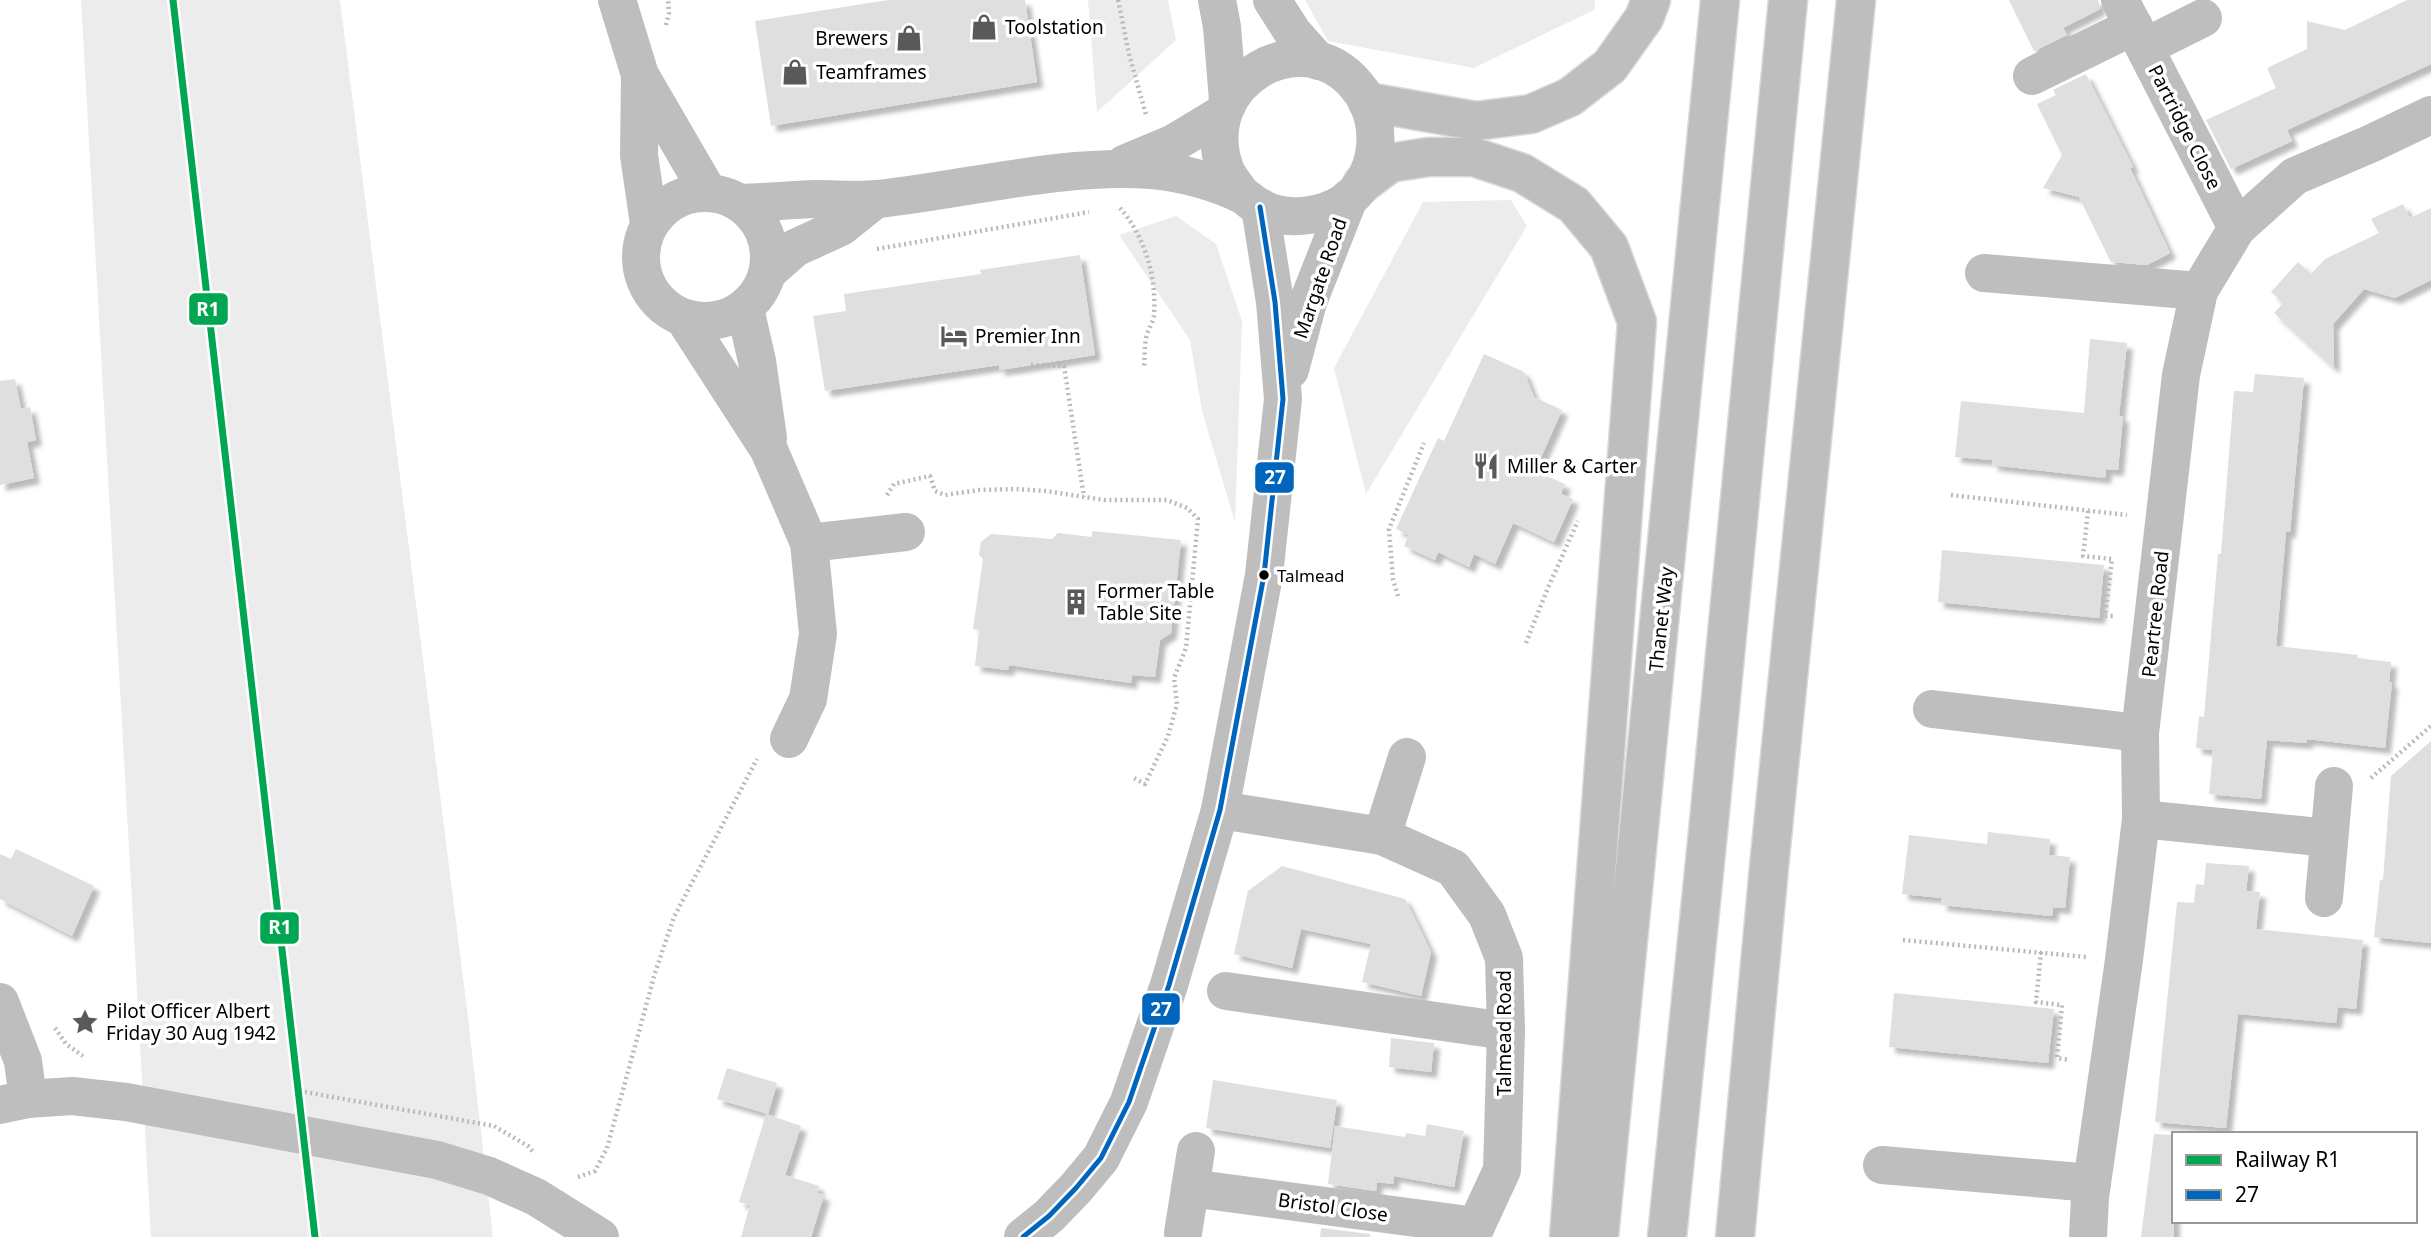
<svg xmlns="http://www.w3.org/2000/svg" width="2431" height="1237" font-family="'Noto Sans',sans-serif">
<style>
.green{fill:#ececec}
.building{fill:#dfdfdf;filter:url(#shadow)}
.lines{fill:none;stroke-linecap:round;stroke-linejoin:round}
.highway-casing{stroke:#dbdbdb;stroke-width:41}
.path{stroke:#b9b9b9;stroke-width:4.5;stroke-dasharray:2 3.5;stroke-linecap:butt}
.minor{stroke:#bebebe;stroke-width:38}
.highway{stroke:#bebebe;stroke-width:38}
.bus-1-casing{stroke:#fff;stroke-width:10}
.bus-1{stroke:#0065bd;stroke-width:5}
.rail-1-casing{stroke:#fff;stroke-width:12}
.rail-1{stroke:#00a651;stroke-width:7}
.bus-dot{fill:#000;stroke:#fff;stroke-width:2.5}
.labels{text-anchor:middle;dominant-baseline:central;stroke-width:7;stroke-linejoin:round;paint-order:stroke}
.bus-label{font-size:17px;fill:#000;stroke:#fff;text-anchor:start}
.poi-label{font-size:19px;fill:#000;stroke:#fff;text-anchor:start}
.street-label{font-size:19px;fill:#000;stroke:#fff}
.line-badge{stroke:#fff;stroke-width:2.5}
.badge-label{font-size:19px;text-anchor:middle;font-weight:bold;fill:#fff}
</style>
<defs>
<filter id="shadow"><feDropShadow dx="6" dy="6" stdDeviation="2" flood-color="#0004"/></filter>
</defs>
<rect width="100%" height="100%" fill="#fff"/>
<g class="green">
<polygon points="81,0 340,0 467,1009 493,1237 151,1237"/>
<polygon points="1088,0 1168,0 1176,40 1097,112"/>
<polygon points="1305,0 1595,0 1594,10 1474,68 1328,41"/>
<polygon points="1511,200 1527,226 1366,494 1334,368 1423,202"/>
<polygon points="1176,216 1216,244 1242,321 1235,522 1202,411 1190,340 1119,235"/>
</g>
<g class="building">
<polygon points="888,0 1025,0 1037,82 771,126 755,21"/>
<polygon points="2009,0 2098,0 2100,9 2063,28 2067,35 2034,51"/>
<polygon points="2407,0 2431,0 2431,64 2287,130 2292,141 2231,169 2206,120 2276,88 2267,68 2307,49 2307,21 2345,30"/>
<polygon points="2086,74 2133,167 2130,168 2170,253 2147,265 2111,262 2079,197 2043,188 2062,155 2037,104 2056,95 2053,90"/>
<polygon points="2403,204 2410,218 2431,208 2431,280 2395,298 2364,289 2333,324 2334,368 2274,313 2283,303 2271,292 2298,262 2311,274 2325,259 2379,233 2371,219"/>
<polygon points="1080,255 1095,355 999,370 999,365 825,391 813,316 846,311 844,294 981,274 980,270"/>
<polygon points="2090,339 2127,343 2119,416 2123,416 2118,470 2106,469 2105,478 1992,465 1993,460 1955,457 1961,401 2084,413"/>
<polygon points="1484,354 1524,372 1534,397 1562,410 1535,471 1565,484 1561,494 1573,499 1554,542 1513,523 1495,564 1474,554 1469,567 1438,552 1435,560 1404,546 1409,535 1396,529 1438,438 1444,441"/>
<polygon points="2255,374 2304,378 2290,532 2286,532 2276,646 2358,655 2357,658 2391,662 2389,682 2392,682 2385,748 2307,739 2307,743 2267,740 2261,799 2209,794 2213,750 2196,748 2199,716 2204,717 2218,554 2221,554 2234,391 2253,392"/>
<polygon points="15,379 21,409 30,407 36,440 27,442 34,478 0,485 0,381"/>
<polygon points="1092,531 1181,540 1171,633 1160,640 1155,677 1132,675 1131,683 1009,665 1008,670 975,666 979,630 973,629 983,559 979,555 981,542 991,534 1052,539 1058,533 1092,537"/>
<polygon points="1942,550 2104,565 2099,618 1938,602"/>
<polygon points="2431,741 2431,943 2374,937 2380,880 2383,880 2391,776"/>
<polygon points="1988,832 2050,839 2049,855 2070,857 2065,908 2053,907 2052,916 1941,905 1942,898 1902,894 1909,835 1987,844"/>
<polygon points="16,849 94,886 72,936 0,899 0,854 11,859"/>
<polygon points="2206,863 2249,866 2246,891 2260,892 2256,929 2363,940 2356,1009 2338,1007 2336,1023 2238,1014 2226,1128 2155,1122 2177,902 2194,903 2196,884 2204,885"/>
<polygon points="1282,866 1405,899 1431,952 1421,996 1362,982 1371,944 1301,929 1292,968 1234,954 1248,891"/>
<polygon points="1894,993 2054,1009 2048,1063 1889,1047"/>
<polygon points="1391,1038 1434,1043 1431,1072 1389,1067"/>
<polygon points="727,1068 777,1083 768,1114 717,1099"/>
<polygon points="1213,1080 1337,1100 1330,1148 1206,1128"/>
<polygon points="766,1114 801,1126 785,1175 819,1186 817,1193 824,1195 811,1237 741,1237 750,1205 739,1202"/>
<polygon points="1427,1124 1464,1131 1454,1187 1394,1176 1393,1184 1377,1182 1376,1191 1328,1184 1335,1126 1405,1137 1406,1133 1425,1136"/>
<polygon points="2154,1134 2174,1135 2174,1237 2141,1237"/>
<polygon points="1321,1228 1370,1234 1370,1237 1320,1237"/>
</g>
<g class="lines">
<g class="highway-casing">
<g id="highway">
<polyline points="1368,102 1476,121 1531,114 1570,97 1610,66 1644,18 1651,0"/>
<polyline points="1362,184 1390,163 1428,157 1474,157 1522,173 1574,205 1609,247 1637,322 1569,1237"/>
<polyline points="1599,1237 1720,0"/>
<polyline points="1667,1237 1708,832 1788,0"/>
<polyline points="1735,1237 1769,867 1856,0"/>
</g>
</g>
<g class="path">
<polyline points="1118,0 1129,54 1146,115"/>
<polyline points="666,25 669,13 668,0"/>
<path d="M 1120,208 C 1144,235 1157,277 1154,314 C 1154,322 1147,330 1146,339 C 1144,348 1145,357 1144,366"/>
<polyline points="877,249 1089,212"/>
<polyline points="1031,365 1064,366 1084,497"/>
<polyline points="887,495 894,484 930,476 935,491 945,495 979,490 1016,489 1046,491 1104,500 1167,500 1187,508 1198,519 1186,648 1174,678 1177,704 1168,736 1145,784 1132,777"/>
<polyline points="1951,495 2127,515"/>
<polyline points="2088,511 2083,556 2112,559 2105,616 2114,616"/>
<polyline points="1398,596 1393,579 1389,529 1424,443"/>
<polyline points="1526,643 1547,590 1578,521"/>
<polyline points="2371,778 2431,726"/>
<polyline points="1903,940 2087,957"/>
<polyline points="2041,952 2036,1002 2062,1005 2057,1058 2070,1060"/>
<polyline points="55,1028 66,1044 83,1056"/>
<polyline points="294,1090 494,1126 528,1146 533,1152"/>
<polyline points="578,1177 595,1171 607,1148 655,973 674,917 757,759"/>
</g>
<g class="minor">
<polyline points="617,0 640,75 708,192"/>
<polyline points="1217,0 1222,27 1228,100"/>
<polyline points="1272,0 1293,33 1318,61"/>
<polyline points="2120,0 2237,228"/>
<polyline points="2145,47 2203,18"/>
<polyline points="640,75 639,155 649,224"/>
<polyline points="2032,76 2134,26"/>
<polyline points="1124,164 1174,143 1222,114"/>
<circle cx="705" cy="257" r="64"/>
<path d="M 741,203 C 766,202 791,200 815,199 C 836,199 858,201 878,199 C 969,189 1060,164 1151,170 C 1179,172 1217,182 1242,195 C 1248,198 1253,204 1259,207 C 1280,219 1304,218 1326,211 C 1379,195 1390,123 1356,85 C 1301,20 1194,82 1225,169 C 1228,178 1237,187 1242,195"/>
<polyline points="769,271 795,248 841,227 876,199"/>
<polyline points="1984,273 2199,291"/>
<polyline points="745,309 757,361 768,438"/>
<polyline points="685,320 769,450 809,543 818,634 808,699 789,739"/>
<polyline points="1290,370 1308,302 1349,198"/>
<polyline points="809,543 906,532"/>
<polyline points="1932,709 2140,733"/>
<polyline points="1220,810 1382,836 1453,868 1487,915 1504,958 1506,1031 1502,1170 1471,1237"/>
<polyline points="2141,819 2329,838"/>
<polyline points="1382,836 1407,757"/>
<polyline points="2324,898 2334,786"/>
<polyline points="1226,991 1506,1031"/>
<polyline points="0,1002 23,1061 28,1099"/>
<polyline points="0,1105 28,1099 72,1096 126,1102 437,1160 489,1176 536,1197 600,1237"/>
<polyline points="1882,1165 2092,1183"/>
<polyline points="1190,1188 1476,1226"/>
<polyline points="1183,1233 1196,1151"/>
<polyline points="1023,1237 1049,1216 1076,1188 1101,1158 1129,1102 1169,985 1220,810 1264,575 1283,399 1275,302 1260,207"/>
<polyline points="2088,1237 2090,1197 2124,960 2141,819 2140,733 2181,375 2199,291 2237,228 2295,176 2370,144 2431,115"/>
</g>
<use href="#highway" class="highway"/>
<g class="bus-1-casing">
<polyline id="bus-1" points="1023,1237 1049,1216 1076,1188 1101,1158 1129,1102 1169,985 1220,810 1264,575 1283,399 1275,302 1260,207"/>
</g>
<use href="#bus-1" class="bus-1"/>
<g class="rail-1-casing">
<polyline id="rail-1" points="173,0 315,1237"/>
</g>
<use href="#rail-1" class="rail-1"/>
</g>
<defs>
<g id="shop-bare" transform="scale(2.1)"><path d="M-5-2.5h2.3a2.7 3.5 0 0 1 5.4 0H5L5.5 6h-11ZM-1.5-2.5h3a1.5 2.3 0 0 0-3 0Z" fill="#595959" stroke="#fff" stroke-width="2.5" paint-order="stroke"/></g>
<g id="hotel-bare" transform="scale(2.1)"><path d="M-6-4.5h1.5V1H6V5H4.5V3h-9V5H-6ZM-4 0a1.8 1.8 0 1 1 3.6 0ZM.5 0V-2.5h3Q6-2.5 6 0Z" fill="#595959" stroke="#fff" stroke-width="2.5" paint-order="stroke"/></g>
<g id="restaurant-bare" transform="scale(2.1)"><path d="M-5-6h1v4h1v-4h1v4h1v-4h1v5L-1.5 .5V6h-2V.5L-5-1ZM5-6V6H3V1.5H1.5Q1.5-4 5-6Z" fill="#595959" stroke="#fff" stroke-width="2.5" paint-order="stroke"/></g>
<g id="building-bare" transform="scale(2.1)"><path d="M-4-6H4V6H1V3H-1V6H-4ZM-2.5-4.3h1.7v1.8h-1.7ZM.8-4.3h1.7v1.8H.8ZM-2.5-1h1.7V.8h-1.7ZM.8-1h1.7V.8H.8Z" fill="#595959" stroke="#fff" stroke-width="2.5" paint-order="stroke"/></g>
<g id="sight-bare" transform="scale(2.1)"><path d="M0-6L1.8-2.2L6-1.7L2.9 1.2L3.7 5.4L0 3.3L-3.7 5.4L-2.9 1.2L-6-1.7L-1.8-2.2Z" fill="#595959" stroke="#fff" stroke-width="2.5" paint-order="stroke"/></g>
</defs>
<g fill-rule="evenodd">
<use href="#shop-bare" x="984" y="27"/>
<use href="#shop-bare" x="909" y="38"/>
<use href="#shop-bare" x="795" y="72"/>
<use href="#hotel-bare" x="954" y="336"/>
<use href="#restaurant-bare" x="1486" y="466"/>
<use href="#building-bare" x="1076" y="602"/>
<use href="#sight-bare" x="85" y="1022"/>
</g>
<circle class="bus-dot" cx="1264" cy="575" r="6"/>
<g class="labels">
<g class="bus-label">
<text x="1277" y="575">Talmead</text>
</g>
<g class="poi-label">
<text x="1005" y="27">Toolstation</text>
<text x="888" y="38" text-anchor="end">Brewers</text>
<text x="816" y="72">Teamframes</text>
<text x="975" y="336">Premier Inn</text>
<text x="1507" y="466">Miller &amp; Carter</text>
<text x="1097" y="591">Former Table<tspan x="1097" dy="22">Table Site</tspan></text>
<text x="106" y="1011">Pilot Officer Albert<tspan x="106" dy="22">Friday 30 Aug 1942</tspan></text>
</g>
<g class="street-label">
<text transform="translate(2185 127) rotate(63)">Partridge Close</text>
<text transform="translate(1320 278) rotate(-71)">Margate Road</text>
<text transform="translate(2155 614) rotate(-84)">Peartree Road</text>
<text transform="translate(1661 619) rotate(-84)">Thanet Way</text>
<text transform="translate(1504 1033) rotate(-90)">Talmead Road</text>
<text transform="translate(1333 1207) rotate(8)">Bristol Close</text>
</g>
</g>
<g class="line-badge">
<rect x="188" y="292" width="41" height="34" rx="7" fill="#00a651"/>
<rect x="1254" y="461" width="41" height="33" rx="7" fill="#0065bd"/>
<rect x="259" y="911" width="41" height="34" rx="7" fill="#00a651"/>
<rect x="1141" y="992" width="40" height="34" rx="7" fill="#0065bd"/>
</g>
<g class="badge-label">
<text x="208" y="316">R1</text>
<text x="1275" y="484">27</text>
<text x="280" y="934">R1</text>
<text x="1161" y="1016">27</text>
</g>
<rect x="2172" y="1132" width="245" height="91" fill="#ffffff" stroke="#999999" stroke-width="2"/>
<rect x="2186" y="1155" width="35" height="10" fill="#00a651" stroke="#999999" stroke-width="2"/>
<text x="2235" y="1167" font-size="21" fill="#000000">Railway R1</text>
<rect x="2186" y="1190" width="35" height="10" fill="#0065bd" stroke="#999999" stroke-width="2"/>
<text x="2235" y="1202" font-size="21" fill="#000000">27</text>
</svg>
